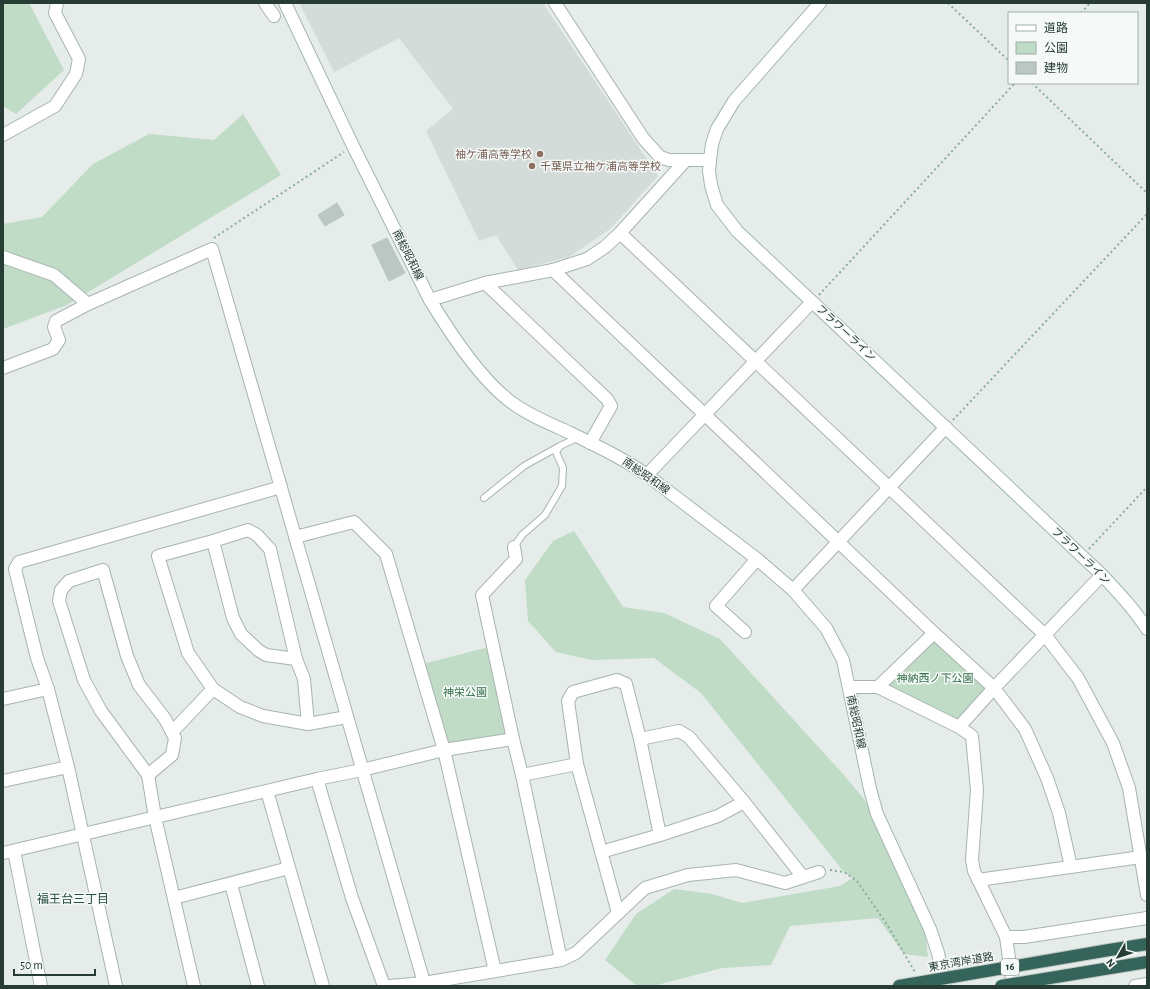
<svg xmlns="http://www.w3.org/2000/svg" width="1150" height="989" font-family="'Alegreya Sans','Noto Sans JP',sans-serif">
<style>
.built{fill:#d3dcd8}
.green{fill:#c0dbc6}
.building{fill:#bac7c2;stroke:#b8c5bf}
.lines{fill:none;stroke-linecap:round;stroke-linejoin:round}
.lane-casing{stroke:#a8b4af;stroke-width:8}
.street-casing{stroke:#a8b4af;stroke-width:14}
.secondary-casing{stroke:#a4b7b0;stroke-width:14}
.highway-casing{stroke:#c2c8c6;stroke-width:14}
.path{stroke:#89ada0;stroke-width:2;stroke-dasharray:2 3;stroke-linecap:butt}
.lane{stroke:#fff;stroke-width:6}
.street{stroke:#fff;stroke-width:12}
.secondary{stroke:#fff;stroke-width:12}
.highway{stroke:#35655a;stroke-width:12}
.highway-bridge-casing{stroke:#c2c8c6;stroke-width:14;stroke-linecap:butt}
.highway-bridge{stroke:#35655a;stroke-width:12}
.education-dot{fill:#8d6e63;stroke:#f5f9f7;stroke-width:1.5}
.labels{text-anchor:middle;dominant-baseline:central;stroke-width:3;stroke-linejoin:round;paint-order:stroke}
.shield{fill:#f5f9f7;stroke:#64756f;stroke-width:1}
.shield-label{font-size:10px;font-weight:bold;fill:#263c35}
.education-label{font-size:11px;fill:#785e54;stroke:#f5f9f7;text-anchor:end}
.street-label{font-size:11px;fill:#263c35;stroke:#f5f9f7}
.park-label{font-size:11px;fill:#346f49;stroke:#f5f9f7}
.neighbourhood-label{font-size:12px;fill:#244d41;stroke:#f5f9f7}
</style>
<rect width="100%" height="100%" fill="#e5ece9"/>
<polygon class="built" points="299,3 543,3 658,176 610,229 569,257 518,270 496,235 479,241 426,131 453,109 399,38 334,72"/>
<g class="green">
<polygon points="3,3 29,3 64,70 16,114 3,106"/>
<polygon points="243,114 281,175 67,305 3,329 3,224 42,217 93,164 149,134 214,140"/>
<polygon points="574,531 623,607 664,613 720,639 843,774 864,799 922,910 928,957 904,954 878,918 790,926 771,965 722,968 653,986 637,986 605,960 636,914 674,889 712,894 742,903 840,886 853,878 844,872 701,693 654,658 592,660 556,652 528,621 525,580 553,541"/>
<polygon points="934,640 987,688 958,721 886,686"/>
<polygon points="493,646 513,739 444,750 419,665"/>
</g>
<g class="building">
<polygon points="337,203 344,215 325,226 318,215"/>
<polygon points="387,238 405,273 389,281 372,245"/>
</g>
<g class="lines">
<g class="lane-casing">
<g id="lane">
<polyline points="484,498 524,466 558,447"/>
<polyline points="514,547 522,535 545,515 562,486 563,468 556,452 560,446 579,437"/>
</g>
</g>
<g class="street-casing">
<g id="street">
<polyline points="265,3 274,16"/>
<polyline points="555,3 643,138 660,157 669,160 710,160"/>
<polyline points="3,135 55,106 76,74 79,59 55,13 57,3"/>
<polyline points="620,233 1045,635 1078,678 1113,743 1129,788 1147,895"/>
<polyline points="3,257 54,275 88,304"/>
<polyline points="553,270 934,633 994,688 1025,729 1047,778 1059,813 1071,867"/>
<polyline points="485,283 607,399 611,406 590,443"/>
<polyline points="430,300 485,283 553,270 587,259 605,247 620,233 686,160"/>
<polyline points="3,368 53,349 59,340 54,327 56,321 88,304 212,249 425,986"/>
<polyline points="647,475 812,302"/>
<polyline points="295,537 354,522 386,554 444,750 495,971"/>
<polyline points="213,541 233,618 241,634 258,650 266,655 296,659 304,679 308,724"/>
<polyline points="514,547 516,559 482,595 513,739 522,775 561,960"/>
<polyline points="793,590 946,427"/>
<polyline points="745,632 716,606 757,559"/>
<polyline points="296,659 270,549 257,535 248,530 213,541 158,556 188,653 213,689 240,707 263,716 308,724 347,717"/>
<polyline points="849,687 878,687 959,727 972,736 977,790 972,860 974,871 1006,937 1024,937 1147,918"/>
<polyline points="878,687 934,633"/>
<polyline points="48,689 37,658 15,569 19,562 281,487"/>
<polyline points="3,699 48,689 68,767 116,986"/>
<polyline points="959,727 994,688 1102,575"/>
<polyline points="172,732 213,689"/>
<polyline points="640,739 679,731 689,737 744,802 803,877"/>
<polyline points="148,775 172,755 175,738 165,719 139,685 127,656 103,570 69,581 61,590 59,601 84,680 101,711 148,775 155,817 194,986"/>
<polyline points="522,775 577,764"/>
<polyline points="317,779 352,898 384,986"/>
<polyline points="3,781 68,767"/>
<polyline points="267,791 323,986"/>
<polyline points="14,851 41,986"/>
<polyline points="601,852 660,835 718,816 744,802"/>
<polyline points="3,853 317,779 362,770 444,750 513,739"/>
<polyline points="978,880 1141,857"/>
<polyline points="231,884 258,986"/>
<polyline points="174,898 289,868"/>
<polyline points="618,913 577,764 568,701 573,692 617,680 626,684 640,739 660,835"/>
<polyline points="1006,937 1013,986"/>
<polyline points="389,986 424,983 561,960 576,953 645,888 688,875 736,870 785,883 819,872"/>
<polyline points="1135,986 1147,984"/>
</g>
</g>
<g class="secondary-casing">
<g id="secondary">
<path d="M 285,3 L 353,146 L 430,300 C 450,333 480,379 511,402 C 527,414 546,422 564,430 C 593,444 621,457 647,475 L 757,559 L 793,590 L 826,628 L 843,660 L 870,789 L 877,814 L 930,929 L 938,953 L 945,986"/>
<path d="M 820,3 L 734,101 L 717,129 L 712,144 L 710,160 L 709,171 L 711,185 L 717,205 L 737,231 L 1102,575 C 1118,592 1134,609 1147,629"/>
</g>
</g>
<g class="highway-casing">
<g id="highway">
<polyline points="1109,950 1147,944"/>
<polyline points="899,986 911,984"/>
</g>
</g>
<g class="path">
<polyline points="948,3 1009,61"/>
<polyline points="1081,13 1090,3"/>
<polyline points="1032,83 1147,193"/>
<polyline points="214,238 344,152"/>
<polyline points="819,295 1015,83"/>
<polyline points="953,420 1147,214"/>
<polyline points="1089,549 1147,487"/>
<polyline points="830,870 844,872 857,881 888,926 915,972"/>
</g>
<use href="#lane" class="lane"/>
<use href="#street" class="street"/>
<use href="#secondary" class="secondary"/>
<use href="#highway" class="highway"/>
<g class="highway-bridge-casing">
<g id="highway-bridge">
<polyline points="911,984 1109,950"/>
<polyline points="1001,986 1147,962"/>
</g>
</g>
<use href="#highway-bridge" class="highway-bridge"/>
</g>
<g class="education-dot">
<circle cx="540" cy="154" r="4"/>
<circle cx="532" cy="166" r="4"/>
</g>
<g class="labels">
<rect class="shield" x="1001" y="959" width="18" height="16" rx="3"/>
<g class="shield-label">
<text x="1010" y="967">16</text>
</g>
<g class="education-label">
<text x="532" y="154">袖ケ浦高等学校</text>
<text x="540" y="166" text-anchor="start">千葉県立袖ケ浦高等学校</text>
</g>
<g class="street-label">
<text transform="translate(408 255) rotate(63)">南総昭和線</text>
<text transform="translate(846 333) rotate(43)">フラワーライン</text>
<text transform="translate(646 476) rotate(35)">南総昭和線</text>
<text transform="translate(1081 556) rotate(44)">フラワーライン</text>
<text transform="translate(856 722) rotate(78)">南総昭和線</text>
<text transform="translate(961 962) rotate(-10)">東京湾岸道路</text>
</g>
<g class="park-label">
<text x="935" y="678">神納西ノ下公園</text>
<text x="465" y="692">神栄公園</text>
</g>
<g class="neighbourhood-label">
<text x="73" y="899">福王台三丁目</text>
</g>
</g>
<rect width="1150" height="989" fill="none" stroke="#263c35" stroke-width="8"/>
<rect x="1008" y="12" width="130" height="72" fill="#f5f9f7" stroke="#a2ada9"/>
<rect x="1016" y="25" width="20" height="6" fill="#ffffff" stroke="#a2ada9"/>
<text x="1044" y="32" font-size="12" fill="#263c35">道路</text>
<rect x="1016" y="42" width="20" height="12" fill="#c0dbc6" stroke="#a2ada9"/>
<text x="1044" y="52" font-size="12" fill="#263c35">公園</text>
<rect x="1016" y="62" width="20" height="12" fill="#bac7c2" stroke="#a2ada9"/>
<text x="1044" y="72" font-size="12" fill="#263c35">建物</text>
<g transform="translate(1118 957) rotate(231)" stroke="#f5f9f7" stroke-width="3" paint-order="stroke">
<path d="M0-3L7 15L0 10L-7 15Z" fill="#263c35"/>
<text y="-6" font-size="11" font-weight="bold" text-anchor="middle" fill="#263c35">N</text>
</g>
<path d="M14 969v6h81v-6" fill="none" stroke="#263c35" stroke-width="2"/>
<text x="20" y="969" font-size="12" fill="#263c35" stroke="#f5f9f7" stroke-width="3" paint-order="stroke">50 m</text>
</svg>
